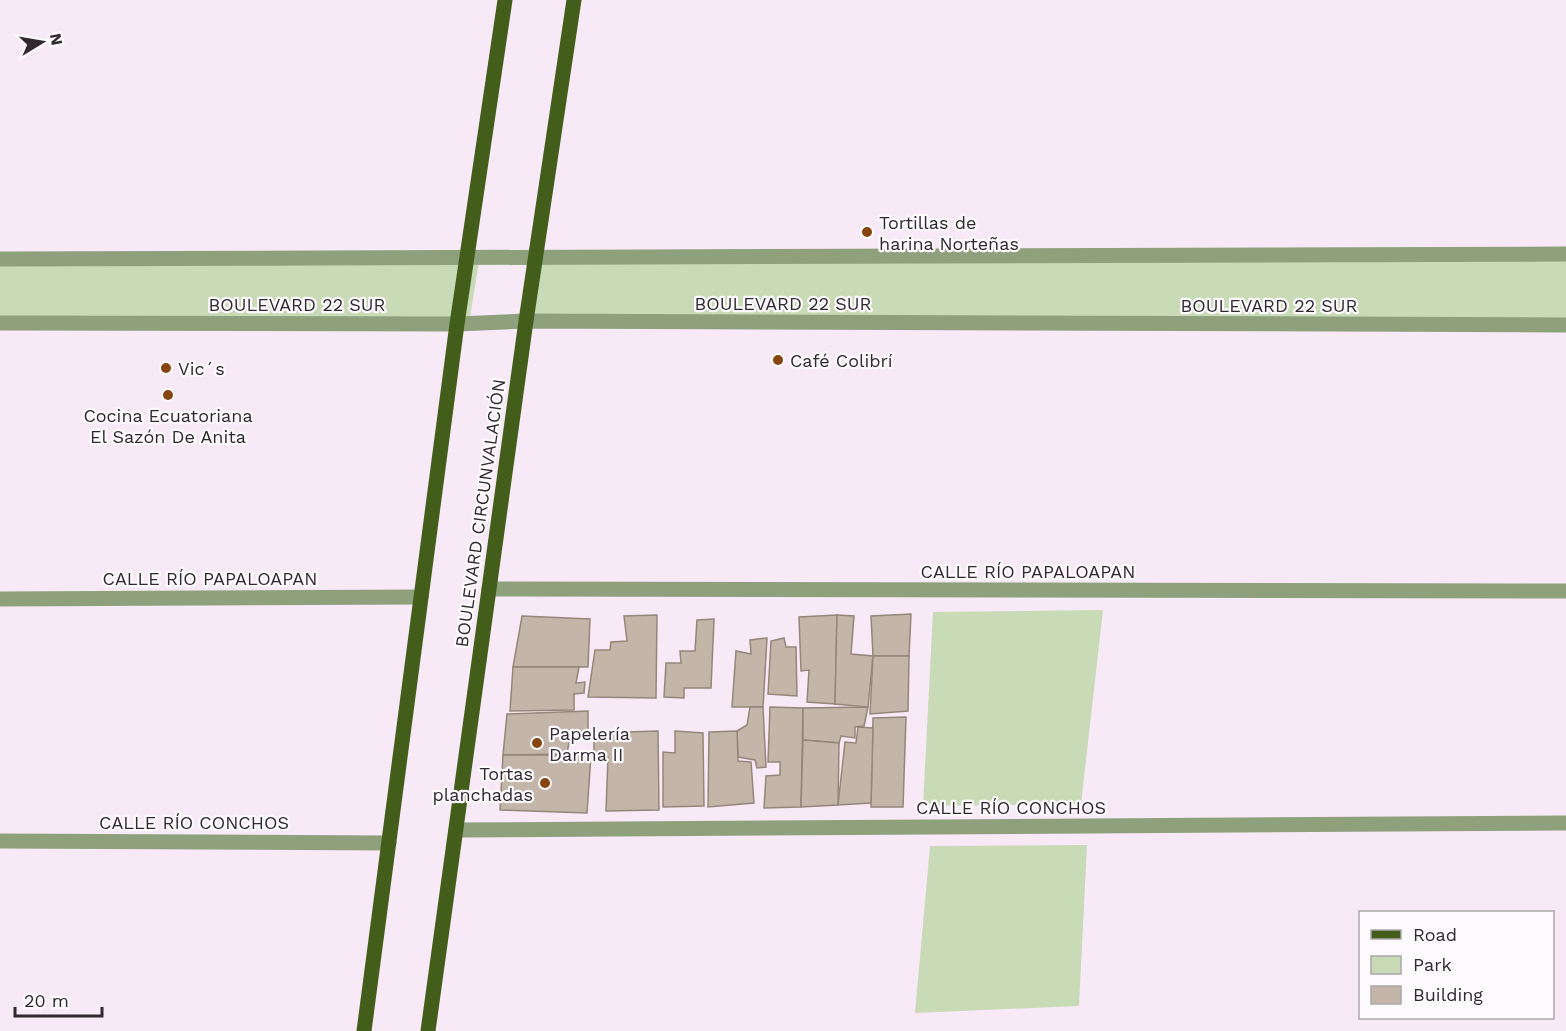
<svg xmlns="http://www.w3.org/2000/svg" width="1566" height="1031" font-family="'Work Sans',sans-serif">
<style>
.green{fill:#c9dab6}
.building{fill:#c3b5a7;stroke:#94877a;stroke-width:1.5}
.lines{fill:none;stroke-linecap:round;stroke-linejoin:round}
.minor{stroke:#8fa07d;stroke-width:15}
.major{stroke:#435e1b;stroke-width:15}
.poi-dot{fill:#86450f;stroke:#fdfafd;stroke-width:2}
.labels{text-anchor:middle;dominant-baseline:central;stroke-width:4.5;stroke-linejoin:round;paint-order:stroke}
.poi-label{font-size:18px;fill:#302a30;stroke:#fdfafd;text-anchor:start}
.street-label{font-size:18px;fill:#302a30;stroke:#fdfafd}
</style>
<rect width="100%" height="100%" fill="#f8e9f7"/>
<g class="green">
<polygon points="1566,254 1566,325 523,323 533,262"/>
<polygon points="0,261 479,262 469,323 0,322"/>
<polygon points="1103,610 1081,804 923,806 933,612"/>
<polygon points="1087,845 1079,1006 915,1013 930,846"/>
</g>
<g class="building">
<polygon points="911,614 909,656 873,656 871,616"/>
<polygon points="657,615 656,698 588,697 595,650 610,650 611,642 627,641 624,616"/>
<polygon points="837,615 835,704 807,702 809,670 801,671 799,617"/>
<polygon points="837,615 854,616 851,654 873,656 868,707 835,704"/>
<polygon points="522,616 590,619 588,667 513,667"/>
<polygon points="714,619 711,688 684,688 684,698 664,697 666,663 681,663 680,651 695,651 697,620"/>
<polygon points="767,638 763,707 732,707 736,651 751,654 750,640"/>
<polygon points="784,638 786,647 796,647 797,696 768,694 771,641"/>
<polygon points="873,656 909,656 908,711 870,714"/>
<polygon points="513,667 579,667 576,683 585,682 584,693 574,694 574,710 510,711"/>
<polygon points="750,707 763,707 766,767 757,768 755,760 738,757 737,731 747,725"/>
<polygon points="770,707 803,708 801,807 764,808 766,776 780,775 780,762 768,762"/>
<polygon points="868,707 864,726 855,727 855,738 841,736 839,743 803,740 803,708"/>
<polygon points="588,711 588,731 571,731 567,754 503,755 507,714"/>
<polygon points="906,717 903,807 871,807 873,718"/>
<polygon points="858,727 873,728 871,803 838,805 845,742 856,743"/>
<polygon points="658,731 659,810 606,811 608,757 594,758 594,733"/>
<polygon points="675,731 703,733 704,806 663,807 663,752 675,753"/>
<polygon points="737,731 738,761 751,762 754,803 708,807 709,732"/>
<polygon points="803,740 839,743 838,805 801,807"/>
<polygon points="503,755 591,755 587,813 500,810"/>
</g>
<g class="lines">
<g class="minor">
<polyline points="0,259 1566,254"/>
<polyline points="0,323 457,324 526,321 1566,325"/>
<polyline points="489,589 1566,591"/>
<polyline points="0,599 421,597"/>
<polyline points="456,830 1566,823"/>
<polyline points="0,841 389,843"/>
</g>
<g class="major">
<polyline points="364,1031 457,324 505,0"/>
<polyline points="428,1031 526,321 574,0"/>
</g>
</g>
<g class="poi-dot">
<circle cx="867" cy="232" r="6"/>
<circle cx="778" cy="360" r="6"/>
<circle cx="166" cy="368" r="6"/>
<circle cx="168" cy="395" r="6"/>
<circle cx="537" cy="743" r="6"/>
<circle cx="545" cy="783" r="6"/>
</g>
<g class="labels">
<g class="poi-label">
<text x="879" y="222">Tortillas de<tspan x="879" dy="21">harina Norteñas</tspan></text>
<text x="790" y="360">Café Colibrí</text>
<text x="178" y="368">Vic´s</text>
<text x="168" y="415" text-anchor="middle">Cocina Ecuatoriana<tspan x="168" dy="21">El Sazón De Anita</tspan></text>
<text x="549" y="733">Papelería<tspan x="549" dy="21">Darma II</tspan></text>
<text x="533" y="773" text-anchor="end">Tortas<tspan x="533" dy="21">planchadas</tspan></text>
</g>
<g class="street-label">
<text x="783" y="303">BOULEVARD 22 SUR</text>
<text x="297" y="304">BOULEVARD 22 SUR</text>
<text x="1269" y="305">BOULEVARD 22 SUR</text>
<text transform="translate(480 513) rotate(-82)">BOULEVARD CIRCUNVALACIÓN</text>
<text x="1028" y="571">CALLE RÍO PAPALOAPAN</text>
<text x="210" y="578">CALLE RÍO PAPALOAPAN</text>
<text x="1011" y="807">CALLE RÍO CONCHOS</text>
<text x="194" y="822">CALLE RÍO CONCHOS</text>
</g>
</g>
<rect x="1359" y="911" width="195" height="108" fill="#fdfafd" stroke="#aba7ab" stroke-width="1.5"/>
<rect x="1371" y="930" width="30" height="9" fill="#435e1b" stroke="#aba7ab" stroke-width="1.5"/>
<text x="1413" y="941" font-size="18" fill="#302a30">Road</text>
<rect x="1371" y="956" width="30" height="18" fill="#c9dab6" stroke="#aba7ab" stroke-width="1.5"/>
<text x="1413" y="971" font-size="18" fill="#302a30">Park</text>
<rect x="1371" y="986" width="30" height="18" fill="#c3b5a7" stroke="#aba7ab" stroke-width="1.5"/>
<text x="1413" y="1001" font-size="18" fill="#302a30">Building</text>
<g transform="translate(42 42) rotate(79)" stroke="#fdfafd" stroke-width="4.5" paint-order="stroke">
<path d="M0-4.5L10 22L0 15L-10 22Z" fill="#302a30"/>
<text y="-9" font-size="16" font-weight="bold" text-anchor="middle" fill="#302a30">N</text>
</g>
<path d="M15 1007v9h87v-9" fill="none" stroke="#302a30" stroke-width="3"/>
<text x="24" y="1007" font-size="18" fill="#302a30" stroke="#fdfafd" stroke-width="4.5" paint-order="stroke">20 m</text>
</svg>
